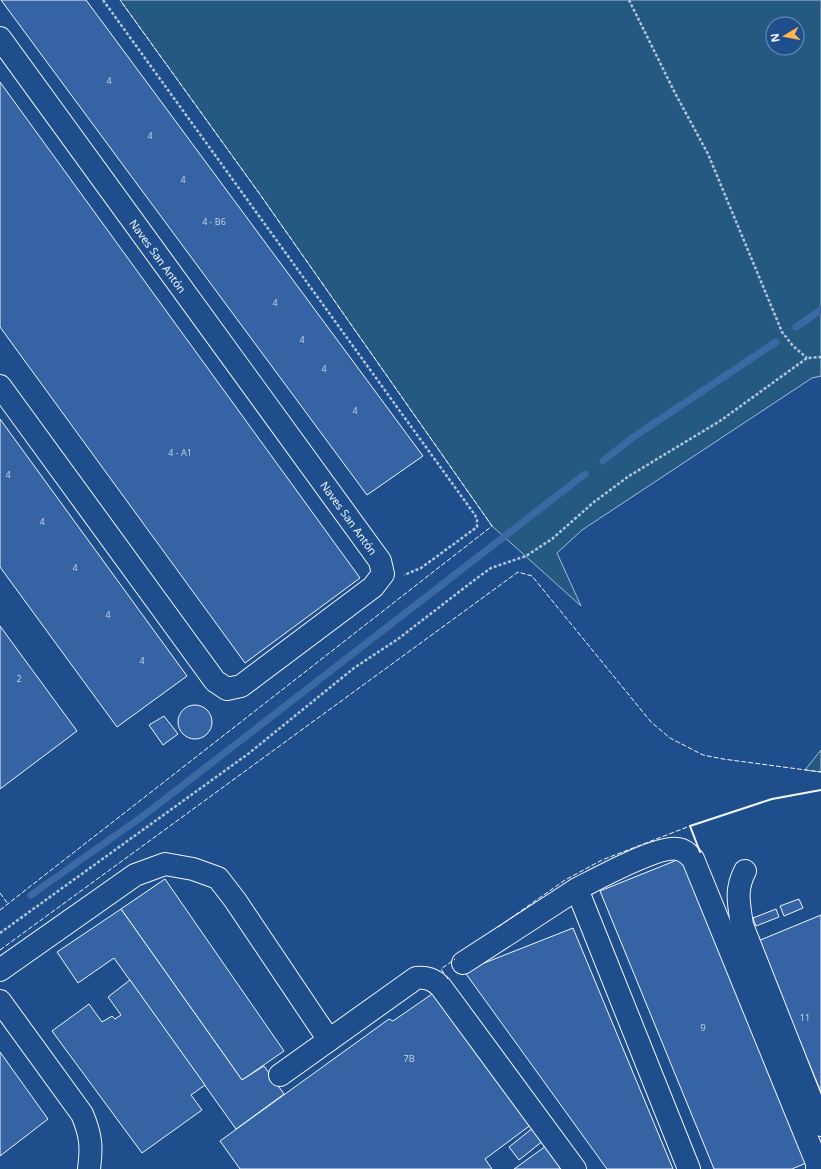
<svg xmlns="http://www.w3.org/2000/svg" width="821" height="1169" font-family="'Noto Sans',sans-serif">
<style>
.green{fill:#245a82;stroke:#a8bbd7;fill-rule:evenodd}
.lines{fill:none;stroke-linecap:round;stroke-linejoin:round}
.stream{stroke:#3b69a3;stroke-width:7}
.building{fill:#3563a3;stroke:#f2f6ff}
.minor-casing{stroke:#f2f6ff;stroke-width:24}
.path{stroke:#b3c4dc;stroke-width:2.5;stroke-dasharray:3 2;stroke-linecap:butt}
.minor{stroke:#1f4e8c;stroke-width:22}
.fence{stroke:#f2f6ff;stroke-width:1;stroke-dasharray:5 2;stroke-linecap:butt}
.wall{stroke:#f2f6ff;stroke-width:2}
.labels{text-anchor:middle;dominant-baseline:central;stroke-width:3;stroke-linejoin:round;paint-order:stroke}
.number-label{font-size:9px;fill:#c3d1e8}
.street-label{font-size:11px;fill:#f2f6ff;stroke:#1f4e8c}
</style>
<rect width="100%" height="100%" fill="#1f4e8c"/>
<g class="green">
<path d="M 120,0 L 821,0 L 821,376 L 812,378 L 582,530 L 557,553 L 581,606 L 492,526 L 259,193 ZM 773,24 L 797,24 L 797,48 L 773,48 Z"/>
<polygon points="821,750 821,772 805,770"/>
</g>
<g class="lines">
<g class="stream">
<polyline points="796,327 821,310"/>
<polyline points="603,461 632,438 776,342"/>
<polyline points="31,895 143,816 585,474"/>
</g>
</g>
<g class="building">
<polygon points="1,0 86,0 423,456 367,495"/>
<polygon points="0,82 360,578 245,663 0,327"/>
<polygon points="0,419 187,676 117,727 0,567"/>
<polygon points="0,626 77,731 0,789"/>
<circle cx="195" cy="722" r="17"/>
<polygon points="164,716 178,734 163,745 149,725"/>
<polygon points="682,858 806,1163 792,1169 714,1169 600,891"/>
<polygon points="165,879 284,1051 242,1080 121,909"/>
<polygon points="799,899 803,908 784,916 780,906"/>
<polygon points="121,909 242,1080 264,1066 284,1094 236,1129 114,958 78,983 57,952"/>
<polygon points="776,909 779,917 756,926 753,918"/>
<polygon points="821,915 821,1092 758,941"/>
<polygon points="573,928 673,1169 607,1169 464,971"/>
<polygon points="130,980 205,1085 191,1095 202,1110 142,1153 52,1031 89,1004 102,1022 112,1016 115,1019 121,1015 108,997"/>
<polygon points="435,992 532,1124 485,1159 492,1169 240,1169 220,1141 389,1019 393,1021"/>
<polygon points="0,1052 48,1119 0,1156"/>
<polygon points="534,1127 544,1140 519,1160 509,1147"/>
<polygon points="546,1146 563,1169 514,1169"/>
</g>
<g class="lines">
<g class="minor-casing">
<g id="minor">
<polyline points="0,38 380,561 383,574 373,587 241,686 227,689 215,681 0,386"/>
<path d="M 745,871 C 735,890 739,904 742,925 L 821,1125"/>
<polyline points="463,963 577,889"/>
<polyline points="0,970 135,875 165,864 193,869 218,878 235,900 329,1040"/>
<path d="M 0,1001 L 82,1114 C 91,1135 92,1147 89,1169"/>
<path d="M 280,1075 L 416,978 C 427,977 433,979 441,987 L 575,1169"/>
<path d="M 689,1169 L 577,889 C 597,879 658,845 678,849 C 685,850 688,854 693,859 L 817,1163 L 817,1169"/>
</g>
</g>
<g class="path">
<polyline points="103,0 475,515 477,520 477,527 421,568 404,575"/>
<polyline points="629,0 675,93 708,154 782,332 793,346 807,358"/>
<polyline points="0,933 248,754 354,668 398,639 477,578 491,568 526,556 552,539 594,502 629,476 720,421 807,358 821,357"/>
</g>
<use href="#minor" class="minor"/>
<g class="fence">
<polyline points="0,893 8,904"/>
<polyline points="0,910 492,526 259,193 120,0"/>
<polyline points="498,927 565,880 602,860 690,826 769,800 821,790"/>
<polyline points="0,950 518,572 532,576 651,722 670,738 703,755 723,759 821,772"/>
<polyline points="448,979 441,969 455,959"/>
</g>
<polyline class="wall" points="700,852 690,826 772,799 821,790"/>
</g>
<g class="labels">
<g class="number-label">
<text x="109" y="80">4</text>
<text x="150" y="135">4</text>
<text x="183" y="179">4</text>
<text x="214" y="221">4 - B6</text>
<text x="275" y="302">4</text>
<text x="302" y="339">4</text>
<text x="324" y="368">4</text>
<text x="355" y="410">4</text>
<text x="180" y="452">4 - A1</text>
<text x="8" y="474">4</text>
<text x="42" y="521">4</text>
<text x="75" y="567">4</text>
<text x="108" y="614">4</text>
<text x="142" y="660">4</text>
<text x="19" y="678">2</text>
<text x="805" y="1017">11</text>
<text x="703" y="1027">9</text>
<text x="409" y="1058">7B</text>
</g>
<g class="street-label">
<text transform="translate(158 256) rotate(54)">Naves San Antón</text>
<text transform="translate(349 518) rotate(54)">Naves San Antón</text>
</g>
</g>
<g transform="translate(785 36) rotate(260)"><circle r="19" fill="#1f4e8c" stroke="#7391ba"/>
<path d="M0-3L7 15L0 10L-7 15Z" fill="#ffb74d"/>
<text y="-6" font-size="11" font-weight="bold" text-anchor="middle" fill="#f2f6ff">N</text>
</g>
</svg>
